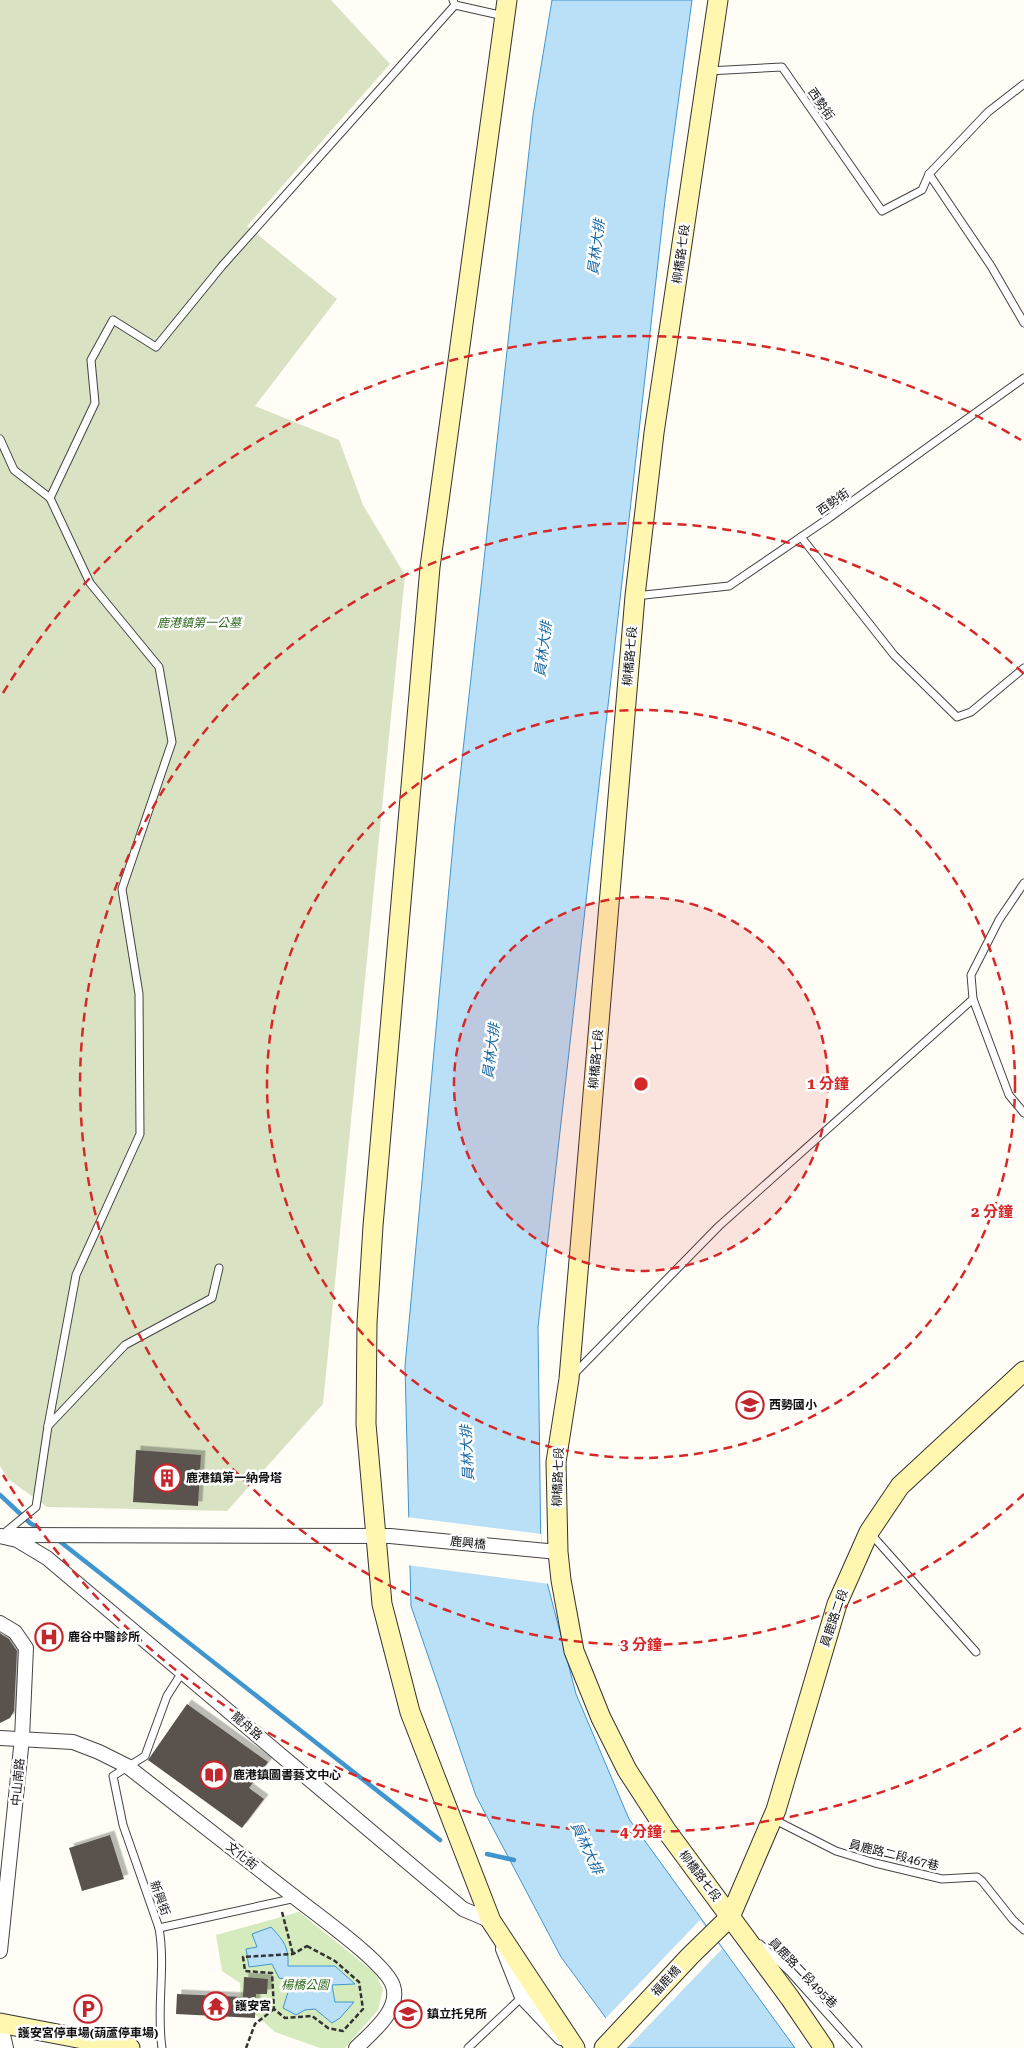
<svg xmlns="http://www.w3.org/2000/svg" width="1024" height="2048" font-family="'Roboto Serif','Noto Sans TC',serif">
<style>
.green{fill:#d5ebbd}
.cemetery{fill:#d9e3c4}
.water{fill:#b9e0f7;stroke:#3f96cf}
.pier{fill:#fffdf5}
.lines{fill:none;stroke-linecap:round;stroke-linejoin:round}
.stream{stroke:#3f96cf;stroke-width:4.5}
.building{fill:#5a524d;filter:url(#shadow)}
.lane-casing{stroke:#444;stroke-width:9}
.street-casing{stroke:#444;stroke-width:16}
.secondary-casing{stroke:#333;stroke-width:21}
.path{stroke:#333;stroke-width:2.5;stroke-dasharray:5 2.5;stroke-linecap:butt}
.lane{stroke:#fff;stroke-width:7}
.street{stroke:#fff;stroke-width:14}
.secondary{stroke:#fff6b0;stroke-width:19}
.ring{fill:none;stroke:#d62828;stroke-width:2.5;stroke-dasharray:9 6}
.labels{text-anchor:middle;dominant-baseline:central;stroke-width:5;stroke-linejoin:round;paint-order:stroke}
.street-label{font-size:12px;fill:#111;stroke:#fff}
.park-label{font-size:12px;font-style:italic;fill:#2f6b1f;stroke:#fff}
.poi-label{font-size:12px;font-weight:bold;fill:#111;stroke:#fff;text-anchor:start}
.water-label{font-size:14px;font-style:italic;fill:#1768a6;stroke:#fff}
.centre{fill:#d62828;stroke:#fff;stroke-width:2.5}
.ring-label{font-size:15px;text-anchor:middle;font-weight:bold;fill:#d62828;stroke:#fff;stroke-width:5;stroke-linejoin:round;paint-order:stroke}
</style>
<defs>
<filter id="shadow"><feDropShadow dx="4.5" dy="-4.5" stdDeviation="0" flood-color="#0004"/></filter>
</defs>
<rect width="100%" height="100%" fill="#fffdf5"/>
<polygon class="green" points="299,1912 375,1973 383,1989 378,2010 345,2048 320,2048 275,2032 241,2002 240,1983 222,1971 216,1935"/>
<polygon class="cemetery" points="0,0 331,0 390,64 247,226 337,299 255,406 339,440 363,505 405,575 323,1404 227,1511 47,1507 8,1479 0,1466"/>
<g class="water">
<polygon points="552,0 692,0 665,200 538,1327 541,1559 576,1694 629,1819 795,2048 628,2048 561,1957 476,1796 411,1606 405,1366 455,823 533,115"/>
<path d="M 271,1927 C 284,1941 289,1947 288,1966 L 335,1966 L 355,1984 L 332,1985 L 335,2002 L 354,2002 L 340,2018 L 332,2023 L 315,2009 L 305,2010 L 296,2015 L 283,2008 L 288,1992 L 284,1979 L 279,1978 L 272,1964 L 249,1967 L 246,1949 L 257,1947 L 252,1934 Z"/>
</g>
<g class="pier">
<polygon points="406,1517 541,1534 543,1559 550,1584 407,1565"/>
<polygon points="700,1920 722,1949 627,2048 625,2048 604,2020"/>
</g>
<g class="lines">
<g class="stream">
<polyline points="0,1495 30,1523 43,1531"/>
<polyline points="58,1540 440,1840"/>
<polyline points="487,1854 514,1860"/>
</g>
</g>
<g class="building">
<polygon points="136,1450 201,1455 198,1506 133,1502"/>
<polygon points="0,1633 9,1639 17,1651 14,1711 10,1718 0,1723"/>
<polygon points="187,1704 268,1762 249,1788 264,1799 242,1828 148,1760"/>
<polygon points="110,1835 124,1879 82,1891 69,1848"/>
<polygon points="244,1977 268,1979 267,1994 256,1994 255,2018 176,2014 177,1994 243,1997"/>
</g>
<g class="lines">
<g class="lane-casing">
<g id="lane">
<polyline points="453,0 455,5 504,16"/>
<polyline points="708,71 782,67 882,211 922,190 929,174 991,266 1024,323"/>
<polyline points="929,174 988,112 1024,84"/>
<polyline points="0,439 14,470 50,498"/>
<polyline points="801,537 894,655 957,717 971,712 1024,668"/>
<polyline points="635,596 729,586 829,518 1024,378"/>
<polyline points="973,999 1009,1095 1024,1113"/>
<polyline points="573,1375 719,1226 973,999 971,975 999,920 1024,883"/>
<polyline points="48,1426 125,1345 212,1298 219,1268"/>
<polyline points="1,1533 2,1535 36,1507 48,1426 76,1275 140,1134 139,994 122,889 172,742 159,667 90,583 50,498 95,403 91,360 113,320 156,347 222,266 455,5"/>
<polyline points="870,1533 976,1652"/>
<polyline points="773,1819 836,1851 875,1863 942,1879 977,1877 982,1881 1013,1920 1024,1930"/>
<polyline points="159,1928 296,1898"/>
<polyline points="760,1944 790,1972 858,2048"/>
<path d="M 162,2048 C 156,2008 166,1968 159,1928 L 123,1825 L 113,1776 L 145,1756 L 167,1696 L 183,1671"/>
<polyline points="468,2048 522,1997"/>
</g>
</g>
<g class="street-casing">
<g id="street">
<polyline points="13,1535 390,1536 558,1552"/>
<polyline points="0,1536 17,1540 47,1558 463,1909 491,1921 493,1924"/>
<polyline points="0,1623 15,1632 26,1648 22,1738 0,1951"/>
<path d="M 0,1738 L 73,1742 L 99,1752 L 127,1766 C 182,1809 237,1852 292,1895 C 314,1913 386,1963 393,1986 C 401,2010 371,2033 356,2048"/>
<polyline points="503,1949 522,1997 561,2038"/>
<polyline points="0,2022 6,2048"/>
</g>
</g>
<g class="secondary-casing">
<g id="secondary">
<polyline points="507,0 430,567 373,1226 367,1323 366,1424 382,1604 410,1712 491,1921 575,2048"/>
<polyline points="718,0 654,433 635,596 569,1379 556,1462 558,1552 561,1580 574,1651 601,1718 627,1770 666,1830 790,1998 824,2048"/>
<polyline points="0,2023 130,2048"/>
<polyline points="604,2048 690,1956 730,1917 776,1810 837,1604 869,1532 900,1486 1024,1371"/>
</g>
</g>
<g class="path">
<polyline points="282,1912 293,1954"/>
<polygon points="307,1946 335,1961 359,1982 363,2009 343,2031 328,2028 312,2016 285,2018 274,2009 272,1973 245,1971 243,1957 293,1954"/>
<polyline points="246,2048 255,2024 274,2009"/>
</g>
<use href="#lane" class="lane"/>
<use href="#street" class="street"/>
<use href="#secondary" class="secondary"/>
</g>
<circle cx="641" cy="1084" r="187" fill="#d62828" fill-opacity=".12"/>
<g class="ring">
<circle cx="641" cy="1084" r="187"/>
<circle cx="641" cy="1084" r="374"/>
<path d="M1024 1494A561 561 0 1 1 1024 674"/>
<path d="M1021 1728A748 748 0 0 1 3 1475M3 693A748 748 0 0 1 1021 440"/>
</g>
<defs>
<g id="school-ring" transform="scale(1.4375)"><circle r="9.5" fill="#fff" stroke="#c4262e" stroke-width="1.5"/><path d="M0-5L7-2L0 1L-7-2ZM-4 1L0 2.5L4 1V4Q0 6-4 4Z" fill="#c4262e"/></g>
<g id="building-ring" transform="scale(1.4375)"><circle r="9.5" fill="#fff" stroke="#c4262e" stroke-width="1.5"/><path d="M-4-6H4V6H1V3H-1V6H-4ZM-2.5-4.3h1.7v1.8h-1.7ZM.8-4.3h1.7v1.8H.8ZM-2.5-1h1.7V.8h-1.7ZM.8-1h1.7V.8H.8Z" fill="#c4262e"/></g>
<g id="hospital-ring" transform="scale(1.4375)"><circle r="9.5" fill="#fff" stroke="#c4262e" stroke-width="1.5"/><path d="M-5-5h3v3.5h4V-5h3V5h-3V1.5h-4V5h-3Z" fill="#c4262e"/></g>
<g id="library-ring" transform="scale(1.4375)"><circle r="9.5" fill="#fff" stroke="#c4262e" stroke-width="1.5"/><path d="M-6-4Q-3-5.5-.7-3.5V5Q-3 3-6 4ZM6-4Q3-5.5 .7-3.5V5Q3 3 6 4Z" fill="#c4262e"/></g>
<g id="temple-ring" transform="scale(1.4375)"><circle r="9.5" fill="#fff" stroke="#c4262e" stroke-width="1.5"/><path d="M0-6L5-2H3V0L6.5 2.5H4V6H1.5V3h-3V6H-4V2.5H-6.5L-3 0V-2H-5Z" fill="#c4262e"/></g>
<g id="parking-ring" transform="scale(1.4375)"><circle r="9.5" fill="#fff" stroke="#c4262e" stroke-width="1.5"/><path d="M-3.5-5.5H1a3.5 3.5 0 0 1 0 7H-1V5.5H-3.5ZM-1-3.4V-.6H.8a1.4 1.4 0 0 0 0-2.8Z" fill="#c4262e"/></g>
</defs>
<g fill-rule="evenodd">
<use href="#school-ring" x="750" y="1405"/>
<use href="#building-ring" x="167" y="1478"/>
<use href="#hospital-ring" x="49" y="1637"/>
<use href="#library-ring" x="214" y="1775"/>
<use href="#temple-ring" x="216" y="2006"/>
<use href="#parking-ring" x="88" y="2009"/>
<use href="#school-ring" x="408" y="2014"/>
</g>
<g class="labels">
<g class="street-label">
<text transform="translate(821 104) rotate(55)">西勢街</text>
<text transform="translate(681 254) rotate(-82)">柳橋路七段</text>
<text transform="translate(833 502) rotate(-35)">西勢街</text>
<text transform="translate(630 656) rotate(-85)">柳橋路七段</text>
<text transform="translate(596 1059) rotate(-85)">柳橋路七段</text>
<text transform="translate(558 1477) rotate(-88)">柳橋路七段</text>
<text transform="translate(468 1543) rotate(6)">鹿興橋</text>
<text transform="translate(834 1618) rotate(-71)">員鹿路二段</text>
<text transform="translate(247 1726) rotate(40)">龍舟路</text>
<text transform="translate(18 1782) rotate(-85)">中山南路</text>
<text transform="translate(894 1855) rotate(14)">員鹿路二段467巷</text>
<text transform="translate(242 1856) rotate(38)">文化街</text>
<text transform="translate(700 1876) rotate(53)">柳橋路七段</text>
<text transform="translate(160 1898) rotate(70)">新興街</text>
<text transform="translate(803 1973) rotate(46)">員鹿路二段495巷</text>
<text transform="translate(666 1981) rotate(-47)">福鹿橋</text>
</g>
<g class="park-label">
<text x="199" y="623">鹿港鎮第一公墓</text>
<text x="305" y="1985">楊橋公園</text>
</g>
<g class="poi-label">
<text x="769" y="1405">西勢國小</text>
<text x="186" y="1478">鹿港鎮第一納骨塔</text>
<text x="68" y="1637">鹿谷中醫診所</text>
<text x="233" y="1775">鹿港鎮圖書藝文中心</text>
<text x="235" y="2006">護安宮</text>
<text x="427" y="2014">鎮立托兒所</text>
<text x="88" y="2033" text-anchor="middle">護安宮停車場(葫蘆停車場)</text>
</g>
<g class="water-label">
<text transform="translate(596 247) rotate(-83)">員林大排</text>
<text transform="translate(543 649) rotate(-83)">員林大排</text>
<text transform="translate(491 1051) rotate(-83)">員林大排</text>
<text transform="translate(467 1453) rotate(-93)">員林大排</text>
<text transform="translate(587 1848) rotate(65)">員林大排</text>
</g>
</g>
<circle cx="641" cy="1084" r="8" class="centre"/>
<g class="ring-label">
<text x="828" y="1089">1 分鐘</text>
<text x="992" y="1217">2 分鐘</text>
<text x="641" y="1650">3 分鐘</text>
<text x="641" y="1837">4 分鐘</text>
</g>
</svg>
